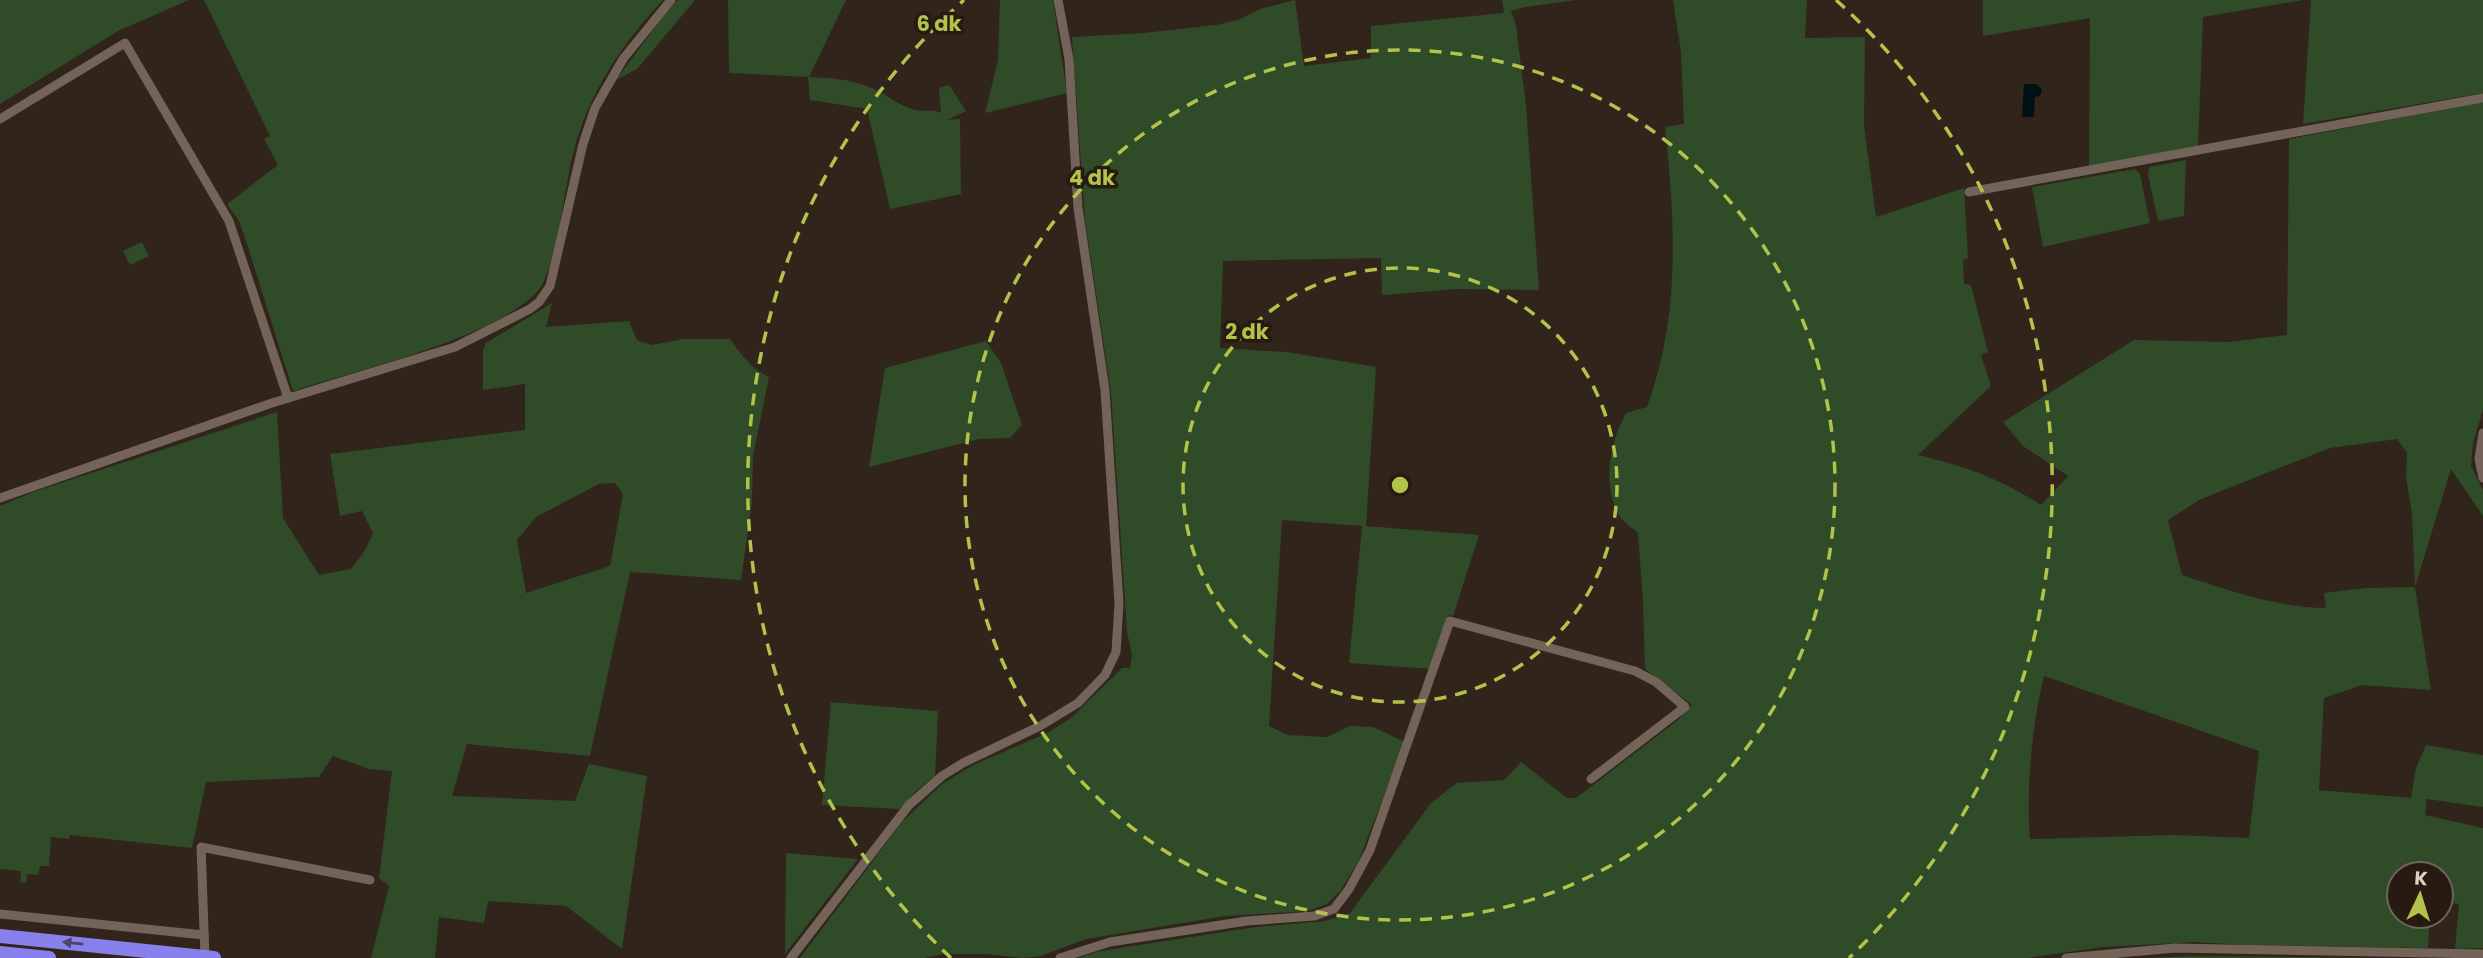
<svg xmlns="http://www.w3.org/2000/svg" width="2483" height="958" font-family="Poppins,sans-serif">
<style>
.green{fill:#2f4b28;fill-rule:evenodd}
.water{fill:#001116}
.lines{fill:none;stroke-linecap:round;stroke-linejoin:round}
.minor{stroke:#736359;stroke-width:9}
.highway{stroke:#8981eb;stroke-width:14}
.oneway{fill:#4e4368}
.ring{fill:none;stroke:#b3c24b;stroke-width:3.5;stroke-dasharray:12 9}
.centre{fill:#b3c24b;stroke:#271a11;stroke-width:3.5}
.ring-label{font-size:21px;text-anchor:middle;font-weight:bold;fill:#b3c24b;stroke:#271a11;stroke-width:7;stroke-linejoin:round;paint-order:stroke}
</style>
<rect width="100%" height="100%" fill="#31241b"/>
<g class="green">
<polygon points="0,0 189,0 118,31 0,104"/>
<path d="M 204,0 L 663,0 C 621,45 588,94 573,154 C 565,184 556,272 537,292 C 491,339 358,370 293,391 L 247,244 L 239,221 L 227,204 L 278,165 L 264,139 L 270,136 Z"/>
<polygon points="678,0 695,0 637,69 616,80 664,15"/>
<path d="M 728,0 L 846,0 L 809,77 C 830,78 850,79 869,87 C 883,92 895,103 909,108 C 920,113 931,108 941,113 L 939,88 L 949,85 L 966,111 L 947,120 L 960,119 L 961,194 L 890,209 L 867,109 L 810,100 L 808,77 L 729,73 Z"/>
<polygon points="1000,0 1053,0 1067,93 985,113 998,60"/>
<polygon points="1295,0 1304,66 1371,58 1371,26 1504,13 1502,0 1576,0 1525,7 1511,11 1516,25 1526,106 1539,290 1457,289 1382,295 1381,258 1223,261 1220,348 1286,352 1376,367 1366,526 1479,535 1453,616 1448,615 1430,669 1349,663 1362,526 1282,520 1269,726 1287,735 1327,737 1350,726 1373,727 1405,742 1359,860 1341,890 1327,904 1308,911 1225,916 1086,939 1041,956 1023,958 985,954 944,954 925,958 800,958 903,821 942,784 973,765 1047,733 1071,718 1122,668 1130,668 1132,655 1127,632 1111,393 1085,220 1072,37 1144,33 1216,25 1238,20 1260,9"/>
<path d="M 1673,0 L 1807,0 L 1805,38 L 1865,37 L 1864,125 L 1876,217 L 1964,188 L 1968,258 L 1963,260 L 1964,284 L 1971,285 L 1988,352 L 1981,355 L 1991,386 L 1918,455 C 1967,467 1999,478 2041,505 L 2068,476 L 2023,446 L 2003,422 L 2134,340 L 2229,342 L 2287,335 L 2289,139 L 2483,102 L 2483,410 L 2473,443 L 2471,466 L 2483,490 L 2483,516 L 2451,469 L 2415,587 L 2431,690 L 2362,685 L 2324,698 L 2319,790 L 2411,798 L 2416,768 L 2426,745 L 2483,755 L 2483,807 L 2427,799 L 2425,815 L 2483,828 L 2483,948 L 2455,949 L 2459,904 L 2441,902 L 2441,874 L 2399,874 L 2399,916 L 2430,916 L 2428,948 L 2244,945 L 2194,942 L 2104,947 L 2027,958 L 1077,958 L 1100,951 L 1256,927 L 1325,921 L 1350,913 L 1431,803 L 1457,783 L 1504,780 L 1521,762 L 1567,798 L 1576,798 L 1678,720 L 1692,705 L 1645,669 L 1643,601 L 1638,533 C 1632,528 1622,521 1618,514 C 1602,482 1610,443 1626,413 L 1647,407 C 1681,314 1675,223 1665,127 L 1684,124 L 1681,52 ZM 2397,439 L 2407,453 L 2406,477 L 2412,513 L 2415,587 L 2366,588 L 2324,593 L 2326,608 C 2276,607 2230,591 2182,575 L 2168,520 L 2201,499 L 2330,448 ZM 2044,676 L 2259,751 L 2249,838 L 2174,835 L 2030,839 C 2026,790 2032,723 2044,676 Z"/>
<polygon points="1983,0 2303,0 2203,17 2198,146 2089,166 2090,18 1983,36"/>
<polygon points="2311,0 2483,0 2483,93 2303,124"/>
<polygon points="2186,160 2184,216 2158,221 2148,175 2149,167"/>
<polygon points="2135,169 2140,174 2150,223 2043,247 2032,187"/>
<polygon points="142,242 149,256 130,265 123,251"/>
<path d="M 552,303 L 546,327 L 629,321 L 637,340 L 652,345 L 684,339 L 730,339 C 741,354 751,369 769,377 L 753,456 L 752,502 L 741,580 L 630,572 L 590,756 L 467,744 L 452,796 L 575,801 L 589,764 L 647,776 L 622,949 L 566,906 L 488,901 L 484,923 L 439,917 L 435,958 L 371,958 L 389,886 L 379,878 L 392,771 L 369,769 L 333,756 L 319,777 L 206,782 L 192,848 L 70,835 L 69,839 L 51,837 L 49,866 L 40,866 L 38,875 L 27,874 L 26,883 L 20,882 L 21,871 L 0,869 L 0,506 L 33,492 L 277,412 L 283,518 L 319,575 L 351,569 L 364,552 L 373,533 L 362,511 L 340,516 L 330,454 L 525,430 L 525,384 L 483,390 L 483,350 L 486,343 ZM 615,483 L 623,494 L 610,566 L 526,593 L 517,540 L 536,517 L 599,484 Z"/>
<polygon points="986,341 1001,363 1022,425 1010,438 979,439 869,467 885,368"/>
<polygon points="831,702 938,711 935,776 916,791 900,809 822,805"/>
<polygon points="786,853 858,859 785,954"/>
<polygon points="2193,956 2386,958 2145,958"/>
</g>
<polygon class="water" points="2024,84 2037,84 2042,90 2040,96 2035,97 2034,117 2022,117"/>
<g class="lines">
<g class="minor">
<polyline points="0,119 125,43 229,221 288,398"/>
<polyline points="1969,192 2483,98"/>
<polyline points="2483,433 2479,459 2483,478"/>
<polyline points="0,498 272,403 455,347 530,309 539,302 550,286 583,144 595,108 623,59 671,0"/>
<polyline points="0,914 204,935"/>
<polyline points="205,957 201,847 370,880"/>
<polyline points="791,958 909,805 942,776 963,763 1040,726 1078,703 1105,675 1116,652 1119,603 1105,390 1078,208 1069,59 1058,0"/>
<polyline points="1060,958 1110,942 1247,921 1314,916 1334,909 1349,889 1370,850 1450,621 1635,671 1656,682 1685,707 1591,779"/>
<polyline points="2066,958 2175,948 2483,954"/>
</g>
<g class="highway">
<polyline points="0,936 214,958"/>
<polyline points="0,953 49,958"/>
</g>
</g>
<defs><path id="oneway-solid" d="M-6-.8H1V-3.2L6.5 0L1 3.2V.8H-6Z" transform="scale(1.75)"/></defs>
<use class="oneway" href="#oneway-solid" transform="translate(73 943) rotate(-174)"/>
<g class="ring">
<circle cx="1400" cy="485" r="217"/>
<circle cx="1400" cy="485" r="435"/>
<path d="M951 958A652 652 0 0 1 964 0M1836 0A652 652 0 0 1 1849 958"/>
</g>
<circle cx="1400" cy="485" r="10" class="centre"/>
<g class="ring-label">
<text x="939" y="31">6 dk</text>
<text x="1092" y="185">4 dk</text>
<text x="1247" y="339">2 dk</text>
</g>
<g transform="translate(2420 895) rotate(4)"><circle r="33" fill="#271a11" stroke="#6f645c" stroke-width="2"/>
<path d="M0-5L12 26L0 18L-12 26Z" fill="#b3c24b"/>
<text y="-10" font-size="19" font-weight="bold" text-anchor="middle" fill="#dbd2cc">K</text>
</g>
</svg>
